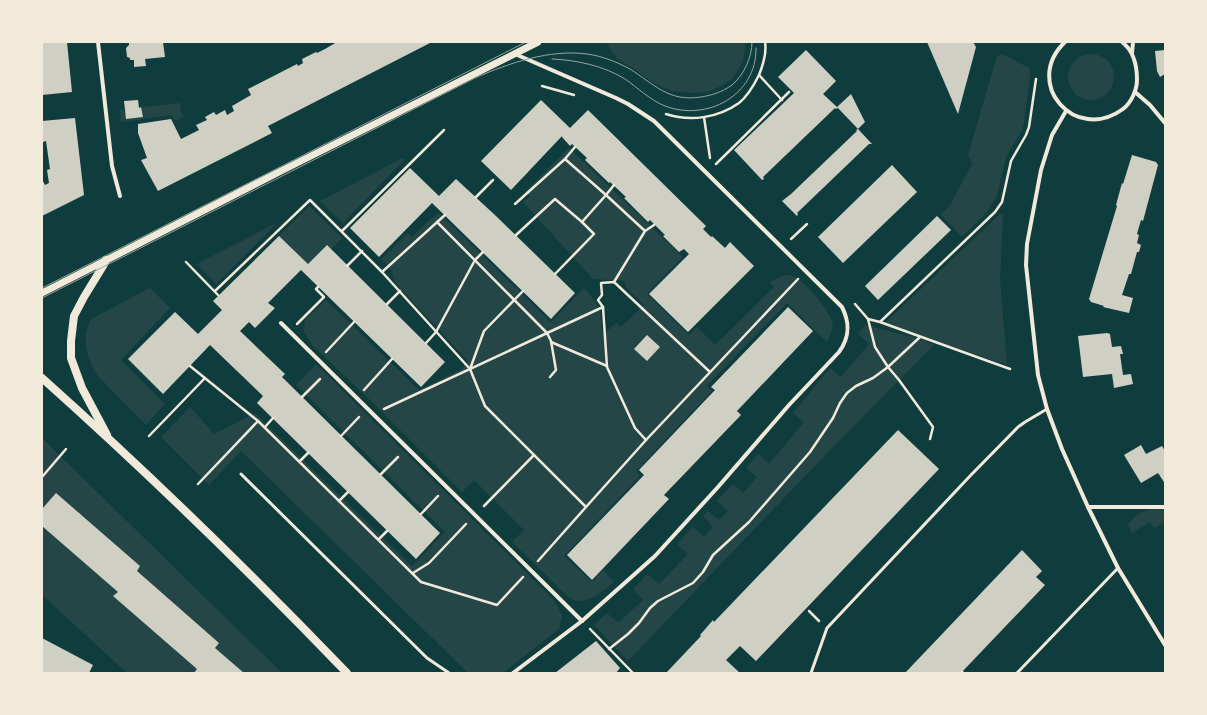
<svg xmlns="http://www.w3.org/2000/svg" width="1207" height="715" font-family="Roboto,sans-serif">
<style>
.green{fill:#244646}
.building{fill:#cfcfc3}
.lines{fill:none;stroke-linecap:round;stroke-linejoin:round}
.path{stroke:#f1e9da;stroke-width:2.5}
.service{stroke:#f1e9da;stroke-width:3}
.minor{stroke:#f1e9da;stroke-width:4}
.tertiary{stroke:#f1e9da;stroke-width:7}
.secondary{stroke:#f1e9da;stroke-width:8}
.tram{stroke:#97a49c;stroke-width:1}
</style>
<rect width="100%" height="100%" fill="#0f3d3e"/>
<g class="green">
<polygon points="606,42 746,42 743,62 733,78 721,86 708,92 692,93 672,91 653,83 636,70 617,59"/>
<polygon points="1002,54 1031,69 1024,123 1022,130 1006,157 997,196 987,212 962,237 940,214 949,207 972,164 968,155 997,56"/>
<circle cx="1091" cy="77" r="23"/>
<polygon points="180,103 181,112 184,117 176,121 172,115 121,122 120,109 124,110 126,119 142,117 141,107"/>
<path d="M 569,148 L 683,257 L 647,294 L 689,335 L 697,327 L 715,345 L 774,287 L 770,283 L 771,282 C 777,279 782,275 789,275 C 802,276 828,309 832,321 C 834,328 830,336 827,342 L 787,303 L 707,386 L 712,391 L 636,471 L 640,476 L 564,556 L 592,582 L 603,570 L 614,582 C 605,590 587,605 574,600 C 571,599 568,596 566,595 L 512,542 L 524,530 L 474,480 L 462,492 L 367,397 L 313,346 L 304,332 L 305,320 L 326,300 L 419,390 L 462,369 L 468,361 L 396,284 L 393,278 L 392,271 L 381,259 L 408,233 L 412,237 L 426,223 L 439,213 L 551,322 L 584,288 C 600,306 601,308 602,332 L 607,331 L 616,323 L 621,327 L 644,305 L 626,287 L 624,281 L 593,279 L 523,202 L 530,196 L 525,192 Z"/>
<polygon points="403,158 405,159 343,223 320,201"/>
<polygon points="309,206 342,238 331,249 326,246 308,264 279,236"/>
<polygon points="1000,214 1003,215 1000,279 1007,365 922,336 884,324"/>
<polygon points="278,222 216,284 197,264"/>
<path d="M 150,288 L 170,308 L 121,360 L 165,404 L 146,425 L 98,376 C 87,359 81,338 91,319 Z"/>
<polygon points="865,325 920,339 934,345 832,448 628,661 594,625 607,613 618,623 643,600 633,589 647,574 659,584 688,554 677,544 693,527 704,537 713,527 703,516 708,511 719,520 728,511 717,501 733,484 743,493 757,477 746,468 758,454 769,464 804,422 793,413 830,368 841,377 869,344 858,334"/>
<polygon points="316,364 555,601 562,616 559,629 503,673 468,673 241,451 209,485 161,437 190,407 214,434 255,413 412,566 445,532 296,385"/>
<polygon points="42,438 282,673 127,673 42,595"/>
<path d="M 1165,509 L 1165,522 L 1154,528 L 1150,522 L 1132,533 L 1128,525 C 1139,510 1147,509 1165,509 Z"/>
</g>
<g class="building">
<polygon points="42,42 67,42 72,92 42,95"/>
<polygon points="129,42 163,42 165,57 145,59 146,66 134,67 134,60 130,60 130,58 127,57 126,48 129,45"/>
<polygon points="337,42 432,42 268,126 272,133 158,191 141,160 147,158 138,133 138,124 171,119 181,139 199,130 196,125 207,120 205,117 214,112 216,115 225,110 227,115 234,111 232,106 251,95 248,89 297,64 298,66 303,63 302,59 316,52 317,53 325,49"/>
<polygon points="927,42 973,42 976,47 958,114"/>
<polygon points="806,50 836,81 823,94 838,108 836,109 835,108 763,177 764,179 762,180 734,150 794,93 778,77"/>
<polygon points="1165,50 1165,74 1160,77 1157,71 1155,51"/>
<polygon points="851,94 865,122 858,129 837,107"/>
<polygon points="138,100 139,108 141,107 143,117 126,119 124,101"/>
<polygon points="541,100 570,128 588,110 706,226 703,229 711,237 712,236 725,248 730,242 754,266 688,332 649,294 689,254 684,249 679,252 663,236 665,235 650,220 648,222 624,198 626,197 610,182 609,183 585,160 587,158 572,144 570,146 562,137 562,136 511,190 481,161"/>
<polygon points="75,118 84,195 42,216 42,179 45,185 49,183 47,170 50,169 46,141 43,142 42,121"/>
<polygon points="858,129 872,144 869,144 797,213 798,214 797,216 782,201 791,194 857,131 856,130"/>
<polygon points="1132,155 1156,162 1158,165 1143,221 1141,220 1137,234 1139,235 1137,243 1141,245 1139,252 1137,252 1131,274 1129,274 1122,295 1133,298 1129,313 1103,307 1104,306 1091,302 1089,299 1117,206 1116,205 1122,183 1123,184"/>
<polygon points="892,165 917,192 843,263 818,237"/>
<polygon points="410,168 439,196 456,179 496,216 575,293 551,319 432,203 379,257 350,228"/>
<polygon points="937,216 951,230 878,300 865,286"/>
<polygon points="279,236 308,264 327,245 445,362 421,387 301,270 268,303 275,308 255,328 249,322 240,331 285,374 282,377 440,533 416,559 257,403 263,396 210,345 163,394 128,359 175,312 198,334 222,310 213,301"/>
<polygon points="788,307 813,331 737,411 741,415 664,495 669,499 592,580 567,555 644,475 639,470 715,390 711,387"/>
<polygon points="1107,333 1110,334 1112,347 1121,346 1123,354 1120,354 1123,375 1131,374 1133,384 1114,388 1112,374 1083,377 1078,336"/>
<polygon points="647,335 660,347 647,361 634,349"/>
<polygon points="898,430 939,469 756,661 740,646 726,660 740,673 666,673 701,636 700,635 713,620 714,622"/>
<polygon points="1141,445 1146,454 1162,446 1165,451 1165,481 1164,482 1158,473 1141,483 1124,455"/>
<polygon points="56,493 140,566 137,571 219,643 215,648 244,673 194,673 197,669 113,596 118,592 42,526 42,509"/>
<polygon points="1022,550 1042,571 1036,577 1045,585 961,673 905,673"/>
<polygon points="42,638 93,665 89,673 42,673"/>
<polygon points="596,641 620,668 616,673 555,673"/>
</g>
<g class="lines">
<g class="path">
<polyline points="759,75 782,100"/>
<polyline points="542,86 574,95"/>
<path d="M 666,114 C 690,122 718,118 739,103 C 748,96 754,85 759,75 C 763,65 767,53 765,42"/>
<polyline points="704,117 710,158"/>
<polyline points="716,164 789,92"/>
<polyline points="614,185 606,195 645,231"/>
<polyline points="476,197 493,180"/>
<polyline points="515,204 565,159"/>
<polyline points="437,222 547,333 551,341 556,370 550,377"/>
<polyline points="342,231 444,130"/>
<polyline points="516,235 555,199 582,222"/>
<polyline points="791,239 807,224"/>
<polyline points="186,262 218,295"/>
<polyline points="347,266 362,251"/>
<polyline points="382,272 445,215"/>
<polyline points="555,274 594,234 582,222 606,195 565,159 575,147"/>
<polyline points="614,282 645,231 654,225"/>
<polyline points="215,291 310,200 382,272 470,369 485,406 586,507 538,561"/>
<polyline points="387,304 400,291"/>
<polyline points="855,304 868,319 875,347 888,367 899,380 933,427 930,439"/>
<polyline points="868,319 880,322 1010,369"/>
<polyline points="880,322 995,212 1002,202 1011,161 1026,135 1029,127 1036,79"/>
<polyline points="297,324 324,297 316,289 318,287"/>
<polyline points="551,342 607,366"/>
<polyline points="426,343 436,332 475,260 483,252"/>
<polyline points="326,352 354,322"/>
<polyline points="190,366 258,421"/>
<polyline points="470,369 484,331 523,291"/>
<polyline points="364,390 392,359"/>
<polyline points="302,397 320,379"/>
<polyline points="384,409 603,307"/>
<polyline points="265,427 273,418"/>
<polyline points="149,436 205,378"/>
<polyline points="341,436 359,417"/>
<polyline points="646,440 635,428 607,367 603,307 598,300 602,295 601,283 614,282 710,372"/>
<polyline points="300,461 308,453"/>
<polyline points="381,474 398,457"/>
<polyline points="42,477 66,449"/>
<polyline points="198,484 258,421 421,582 497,605 523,577"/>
<polyline points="339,501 348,492"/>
<polyline points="484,506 534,455"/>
<polyline points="586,507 646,440 798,279"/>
<polyline points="421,514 438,496"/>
<polyline points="379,539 387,531"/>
<polyline points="413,573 429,563 466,524"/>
<polyline points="809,611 819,621"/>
<polyline points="590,629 633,673"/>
<polyline points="609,649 628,634 639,623 650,608 658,601 693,583 703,572 713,555 749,522 810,452 833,418 840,403 847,393 856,386 873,378 888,367 920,337"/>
<polyline points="962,672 963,673"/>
</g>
<g class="service">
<polyline points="241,474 427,658 449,673"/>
<polyline points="811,673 827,628 970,476 1018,427 1025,422 1047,409"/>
<polyline points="1017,673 1118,568"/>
</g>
<g class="minor">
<polyline points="98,42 112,166 120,196"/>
<path d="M 1065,42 C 1022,83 1075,144 1123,109 C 1131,103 1137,90 1137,80 C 1137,65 1134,51 1122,42"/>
<polyline points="1132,53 1133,42"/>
<polyline points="1135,92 1150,105 1165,123"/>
<polyline points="1066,111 1052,135 1041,170 1027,244 1026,265 1038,375 1047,409 1062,449 1088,507 1118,568 1165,645"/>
<polyline points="281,323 582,621"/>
<polyline points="1088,507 1165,507"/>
<path d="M 513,673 L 582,621 L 655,556 L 718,487 L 789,405 L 839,352 C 850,337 850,323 842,307 L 654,121 L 628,104 L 616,98 L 515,54"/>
</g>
<polyline class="tertiary" points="42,293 283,170 538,42"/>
<g class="secondary">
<polyline points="106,260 103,266 84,297 74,316 71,341 71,358 82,388 107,435"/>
<path d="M 42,378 C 147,472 249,571 347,673"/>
</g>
<g class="tram">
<path d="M 552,59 C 577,60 604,66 625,79 C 638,88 650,100 665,106 C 707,122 757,95 756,48"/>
<polyline points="42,288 526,42"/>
<path d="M 42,298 L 475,78 C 509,63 550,49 587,54 C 602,56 617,62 630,69 C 655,85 669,102 701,97 C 713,95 722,92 732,85 C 744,75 752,57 752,42"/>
</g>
</g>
<rect width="1207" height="715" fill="none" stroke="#f1e9da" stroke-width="86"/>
</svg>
